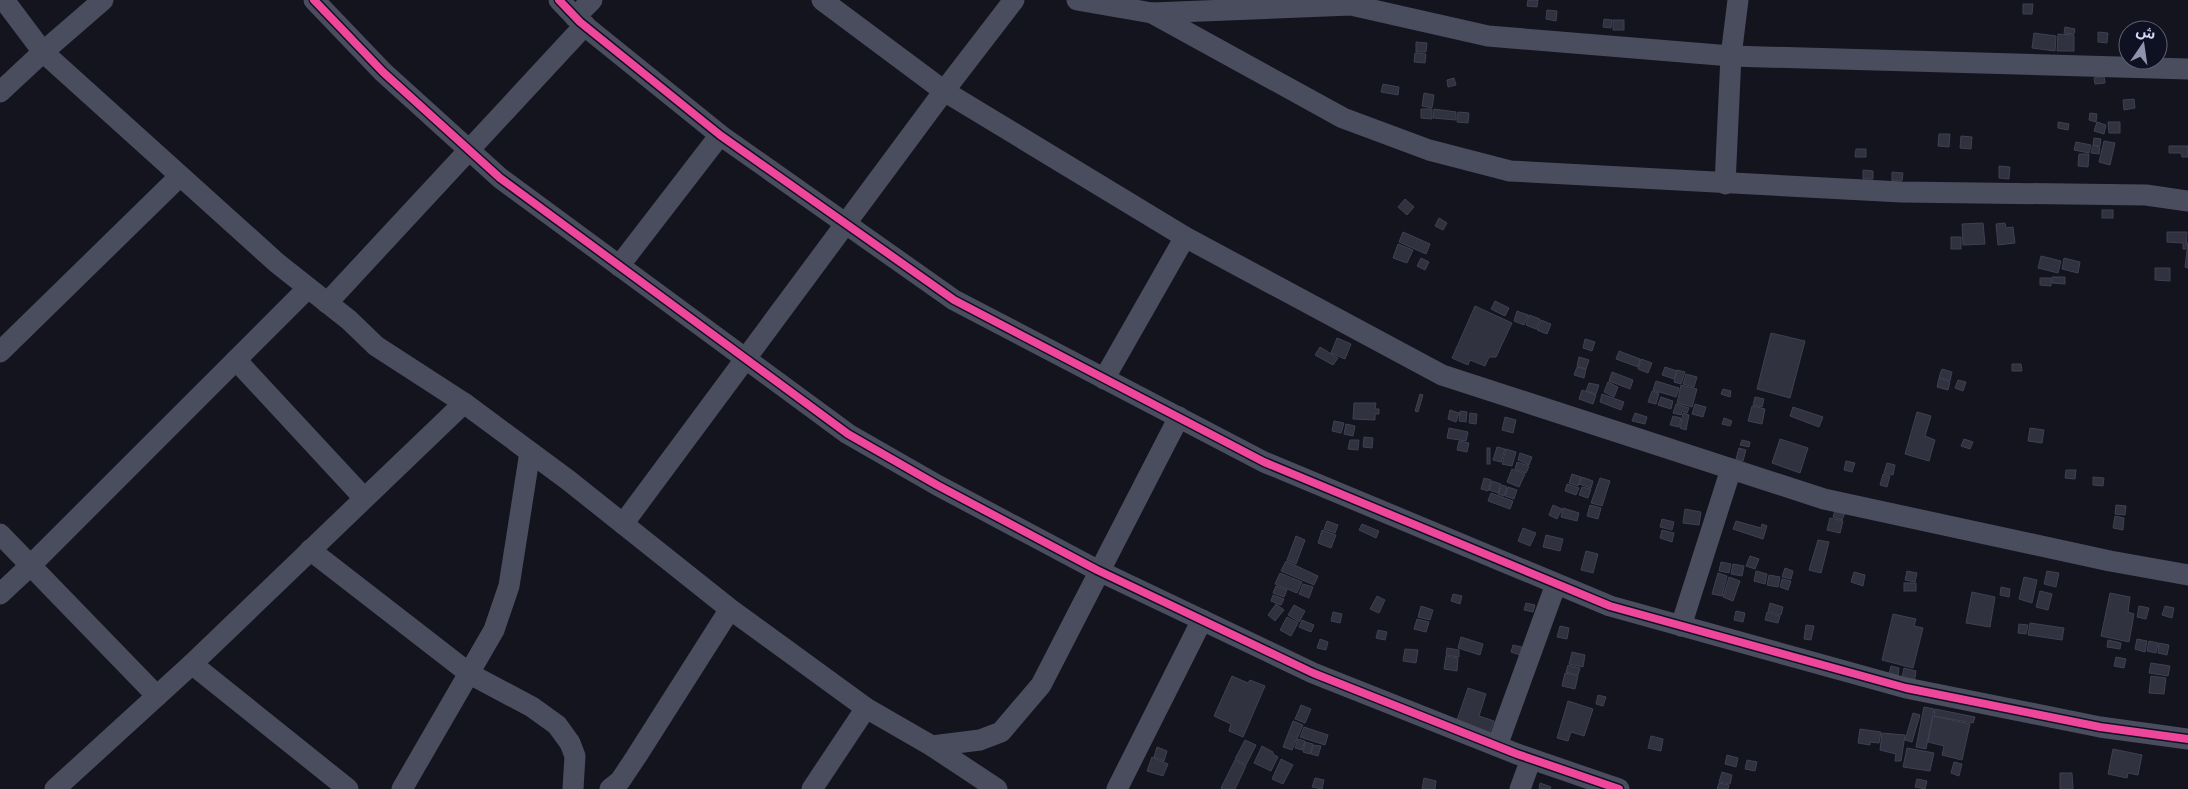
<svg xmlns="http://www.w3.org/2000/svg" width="2188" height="789" font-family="Barlow,'Noto Sans Arabic',sans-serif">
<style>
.building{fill:#313240;stroke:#3f4051}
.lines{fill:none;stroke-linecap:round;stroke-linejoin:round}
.street{stroke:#494d5e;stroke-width:21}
.cycleway-casing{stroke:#0f1022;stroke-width:11}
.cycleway{stroke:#ed469a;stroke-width:8}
</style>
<rect width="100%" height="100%" fill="#13141e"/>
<g class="building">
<polygon points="1528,0 1538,0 1537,7 1527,6"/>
<polygon points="2023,4 2033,4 2032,14 2023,14"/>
<polygon points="1547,10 1557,11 1556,21 1546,19"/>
<polygon points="1604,19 1612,20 1611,28 1603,27"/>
<rect x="1613" y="20" width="11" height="10"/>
<polygon points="2065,27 2075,29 2074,34 2064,33"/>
<polygon points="2098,32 2108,33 2107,43 2098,42"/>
<polygon points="2034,33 2056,36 2055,51 2032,48"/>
<polygon points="2058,34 2074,35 2074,51 2057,51"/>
<polygon points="1416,42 1427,43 1426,52 1416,52"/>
<polygon points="1415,53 1426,54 1425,63 1414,62"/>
<polygon points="2104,76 2105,83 2095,84 2094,78"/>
<polygon points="1454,78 1456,85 1448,87 1447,80"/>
<polygon points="1383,84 1399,87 1398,95 1381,92"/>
<polygon points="1424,93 1434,95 1432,108 1422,106"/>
<polygon points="2134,99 2135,108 2124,110 2123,100"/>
<polygon points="1421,109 1432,109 1432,119 1421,118"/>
<polygon points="1434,109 1456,112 1456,120 1433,118"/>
<polygon points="1458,112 1469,113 1468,123 1457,122"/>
<polygon points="2090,113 2097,114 2096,122 2089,120"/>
<polygon points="2058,122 2069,124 2068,130 2058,128"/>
<polygon points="2097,122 2106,125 2104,134 2094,131"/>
<polygon points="2108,122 2120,122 2120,133 2109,133"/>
<polygon points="1939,134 1950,134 1949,147 1938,146"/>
<polygon points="1961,136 1972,137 1971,149 1960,148"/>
<polygon points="2094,138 2101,139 2100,146 2093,145"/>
<polygon points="2104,141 2115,143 2110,165 2099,162"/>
<polygon points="2076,142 2091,145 2089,153 2074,150"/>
<polygon points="2093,145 2100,147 2099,154 2091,153"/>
<polygon points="2169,146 2188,146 2188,157 2182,157 2181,153 2169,153"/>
<polygon points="1856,149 1866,149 1866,157 1855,157"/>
<polygon points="2079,154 2089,154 2088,167 2078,166"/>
<polygon points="1999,166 2010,167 2009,179 1999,178"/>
<polygon points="1863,170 1873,171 1873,179 1863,179"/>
<polygon points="1892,172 1903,173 1902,181 1892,181"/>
<polygon points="1405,199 1414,207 1407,215 1398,207"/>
<rect x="2102" y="210" width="11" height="8"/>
<polygon points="1439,218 1447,223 1443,230 1435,226"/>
<polygon points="1983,223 1985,244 1963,245 1962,224"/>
<polygon points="2005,223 2006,228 2013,227 2015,243 1998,245 1996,224"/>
<polygon points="1403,232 1430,244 1426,254 1399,242"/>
<polygon points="2167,232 2187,232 2186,249 2183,249 2183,243 2167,242"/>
<rect x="1951" y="237" width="10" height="12"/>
<polygon points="2188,242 2188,268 2185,267"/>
<polygon points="1398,244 1413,250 1407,263 1393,258"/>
<polygon points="2041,256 2061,261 2058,273 2038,268"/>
<polygon points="1421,258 1429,262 1425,270 1417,266"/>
<polygon points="2064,258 2080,262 2078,273 2062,269"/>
<polygon points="2155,268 2170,268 2170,281 2155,280"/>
<polygon points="2052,277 2065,277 2065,284 2052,283"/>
<polygon points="2040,278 2051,278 2051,286 2040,285"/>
<polygon points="1495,301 1509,308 1505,316 1491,309"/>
<polygon points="1475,306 1512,323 1496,357 1489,357 1485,366 1470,360 1468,365 1452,358"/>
<polygon points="1517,311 1528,315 1524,325 1514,321"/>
<polygon points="1529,315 1540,319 1536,329 1526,325"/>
<polygon points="1541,320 1551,324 1547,334 1537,330"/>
<polygon points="1771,333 1805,341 1790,398 1757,389"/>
<polygon points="1337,338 1351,344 1345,359 1331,353"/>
<polygon points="1585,339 1595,342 1592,351 1583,348"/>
<polygon points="1320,347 1338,358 1333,365 1315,355"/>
<polygon points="1619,351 1640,359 1638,367 1616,359"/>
<polygon points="1579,357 1589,360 1586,369 1577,366"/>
<polygon points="1641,359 1652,363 1648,373 1638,369"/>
<polygon points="2012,364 2021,364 2022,371 2012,371"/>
<polygon points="1577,367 1586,369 1584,378 1574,375"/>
<polygon points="1665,367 1677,371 1674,379 1662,375"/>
<polygon points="1942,369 1952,372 1950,381 1939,377"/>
<polygon points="1677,370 1685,372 1681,384 1674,382"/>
<polygon points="1612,372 1633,380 1630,389 1609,381"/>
<polygon points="1686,374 1697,377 1694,387 1683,384"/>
<polygon points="1939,378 1950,382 1948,390 1937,387"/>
<polygon points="1958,380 1966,382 1963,391 1955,388"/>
<polygon points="1656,381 1679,388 1676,397 1653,390"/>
<polygon points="1608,382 1618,387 1614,397 1604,392"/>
<polygon points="1589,383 1599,385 1596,394 1586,391"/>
<polygon points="1681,385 1697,389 1692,407 1677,403"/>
<polygon points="1723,389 1731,391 1730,397 1721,394"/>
<polygon points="1582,390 1596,395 1593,404 1579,399"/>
<polygon points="1652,391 1659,393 1656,404 1648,402"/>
<polygon points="1420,394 1423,395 1418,412 1415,411"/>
<polygon points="1602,394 1624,402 1621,410 1600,402"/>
<polygon points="1661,397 1673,401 1671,409 1658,405"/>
<polygon points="1755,397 1764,399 1762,407 1753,405"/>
<polygon points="1354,403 1376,403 1375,409 1379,409 1379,414 1375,414 1375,420 1353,419"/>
<polygon points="1676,404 1689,408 1687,413 1682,411 1681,415 1673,413"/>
<polygon points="1695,404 1706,407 1703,417 1692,414"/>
<polygon points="1752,406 1765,409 1762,424 1748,421"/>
<polygon points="1793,407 1823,417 1819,427 1790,416"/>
<polygon points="1450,410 1459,413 1456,422 1448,419"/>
<polygon points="1460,411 1467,412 1466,422 1459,421"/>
<polygon points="1917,412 1931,416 1925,436 1935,440 1929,461 1905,454"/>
<polygon points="1470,413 1477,414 1476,424 1469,423"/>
<polygon points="1635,413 1647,417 1645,424 1632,421"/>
<polygon points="1683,413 1689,415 1686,430 1680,428"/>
<polygon points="1673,416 1681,418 1679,427 1670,425"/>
<polygon points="1505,417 1516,420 1513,433 1502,430"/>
<polygon points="1724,418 1732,421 1730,426 1722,424"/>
<polygon points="1334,421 1344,423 1341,433 1332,431"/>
<polygon points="1346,424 1355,426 1353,436 1344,434"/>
<polygon points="1449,428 1468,432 1466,441 1447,438"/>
<polygon points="2030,428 2044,430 2042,443 2028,441"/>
<polygon points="1364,437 1373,438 1372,448 1363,447"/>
<polygon points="1780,439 1808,448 1800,473 1772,463"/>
<polygon points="1964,439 1973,442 1970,449 1961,446"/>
<polygon points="1350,440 1359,440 1358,450 1348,449"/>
<polygon points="1742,440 1750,442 1749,447 1740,445"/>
<polygon points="1459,441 1469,443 1467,452 1457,450"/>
<polygon points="1497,447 1505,449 1501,462 1493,460"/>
<rect x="1487" y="448" width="3" height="16"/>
<polygon points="1739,448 1746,450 1743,461 1736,459"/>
<polygon points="1506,449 1516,452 1512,466 1502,464"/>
<polygon points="1520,453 1532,457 1529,465 1518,460"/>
<polygon points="1846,461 1855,463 1852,472 1844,470"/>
<polygon points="1517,462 1529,466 1526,473 1515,469"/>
<polygon points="1887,463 1895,465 1893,475 1884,473"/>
<polygon points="1512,469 1525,474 1519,487 1507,482"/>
<polygon points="2066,470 2076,470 2075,479 2065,478"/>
<polygon points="1572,474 1581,477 1578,486 1569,483"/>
<polygon points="1883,474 1890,476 1887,487 1880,485"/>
<polygon points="1582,477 1593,481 1591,488 1579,484"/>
<polygon points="2093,477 2104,478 2103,486 2093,485"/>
<polygon points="1484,478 1491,480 1488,491 1481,489"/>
<polygon points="1600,478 1610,481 1602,506 1591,503"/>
<polygon points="1492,481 1501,484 1498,493 1489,490"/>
<polygon points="1567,484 1579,488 1576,495 1565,491"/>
<polygon points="1502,485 1507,487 1504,496 1498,494"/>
<polygon points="1508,487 1517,490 1514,499 1505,496"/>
<polygon points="1582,487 1591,489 1588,498 1579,495"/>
<polygon points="1491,493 1513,501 1510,509 1488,501"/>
<polygon points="1553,505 1562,509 1557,519 1549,515"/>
<polygon points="1590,505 1601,508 1598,519 1587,516"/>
<polygon points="2116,505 2126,506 2125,515 2115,514"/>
<polygon points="1836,507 1846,510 1842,520 1833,517"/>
<polygon points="1563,508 1579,513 1577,521 1561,517"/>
<polygon points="1685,509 1701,512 1699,525 1683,523"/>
<polygon points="2115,516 2124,518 2123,530 2113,528"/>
<polygon points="1830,518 1843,521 1840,533 1827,530"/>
<polygon points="1662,519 1674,522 1672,530 1660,527"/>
<polygon points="1327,521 1338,525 1335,533 1324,529"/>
<polygon points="1736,521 1761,528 1762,524 1767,526 1763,539 1733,529"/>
<polygon points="1362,524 1379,531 1376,538 1359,530"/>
<polygon points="1523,528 1536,533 1530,546 1518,541"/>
<polygon points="1322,530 1336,535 1331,548 1318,543"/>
<polygon points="1662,530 1674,533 1672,542 1660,538"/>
<polygon points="1546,535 1563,539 1560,551 1543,547"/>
<polygon points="1296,536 1305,540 1296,564 1287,560"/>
<polygon points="1818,540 1829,542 1821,573 1809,570"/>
<polygon points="1586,551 1598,554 1593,573 1581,570"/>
<polygon points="1750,556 1759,559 1755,569 1746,566"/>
<polygon points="1286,561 1318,576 1314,585 1281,571"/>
<polygon points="1721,562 1731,564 1729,573 1719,571"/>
<polygon points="1733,564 1744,566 1742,576 1731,574"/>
<polygon points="1785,568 1793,571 1791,579 1782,577"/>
<polygon points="1756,571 1767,574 1765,584 1754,581"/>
<polygon points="1907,571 1917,573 1915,582 1905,580"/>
<polygon points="2047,571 2059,573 2056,587 2044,584"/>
<polygon points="1854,572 1865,575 1863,586 1851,582"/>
<polygon points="1280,573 1302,582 1297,593 1275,584"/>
<polygon points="1718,573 1727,576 1722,596 1712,594"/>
<polygon points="1769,575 1780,577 1778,587 1767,585"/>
<polygon points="1729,577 1740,581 1733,601 1723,597"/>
<polygon points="2024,577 2037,580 2032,603 2019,599"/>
<polygon points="1782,579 1791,581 1788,590 1780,587"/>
<rect x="1904" y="583" width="12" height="8"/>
<polygon points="1303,584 1313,587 1309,598 1299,594"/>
<polygon points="1276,586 1287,590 1284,597 1273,593"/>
<polygon points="2001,587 2010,589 2009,597 2000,595"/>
<polygon points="2040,591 2052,594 2048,610 2036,607"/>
<polygon points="1972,592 1995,597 1990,627 1966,623"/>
<polygon points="2110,593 2130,597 2128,612 2134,614 2129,642 2101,636"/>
<polygon points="1453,594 1462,596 1460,604 1451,601"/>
<polygon points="1273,595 1284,599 1281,605 1271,601"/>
<polygon points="1377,596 1385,600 1379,613 1370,609"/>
<polygon points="1526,603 1535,605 1533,612 1524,610"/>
<polygon points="1770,603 1783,607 1781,615 1768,611"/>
<polygon points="1276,604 1284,610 1275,621 1268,615"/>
<polygon points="1294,605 1305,611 1299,622 1288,615"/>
<polygon points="1421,606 1433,610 1430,620 1418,617"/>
<polygon points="2139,606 2149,608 2146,619 2137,617"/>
<polygon points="2165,606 2174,608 2172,618 2162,615"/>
<polygon points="1736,611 1745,613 1743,622 1734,620"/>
<polygon points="1333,612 1342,614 1340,623 1331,621"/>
<polygon points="1767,612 1780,616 1778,623 1765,620"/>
<polygon points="1893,614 1916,619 1914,626 1923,628 1913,668 1882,660"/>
<polygon points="1287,617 1298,623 1291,636 1280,630"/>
<polygon points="1417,619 1429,622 1426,632 1414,629"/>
<polygon points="1302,620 1314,625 1311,632 1299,627"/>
<polygon points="2030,623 2064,628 2062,640 2028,635"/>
<polygon points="2019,624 2028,625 2026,634 2018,633"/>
<polygon points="1806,625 1814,626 1811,640 1804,639"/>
<polygon points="1560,626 1569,628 1567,639 1557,637"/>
<polygon points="1378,630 1387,632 1385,640 1376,638"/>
<polygon points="1461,637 1483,644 1480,655 1458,648"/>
<polygon points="1320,639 1328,642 1326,650 1317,648"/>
<polygon points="2137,639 2147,641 2145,652 2135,649"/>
<polygon points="2108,640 2121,643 2120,649 2107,647"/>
<polygon points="2149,641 2158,643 2156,653 2147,651"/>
<polygon points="2159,643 2169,645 2167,655 2158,653"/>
<polygon points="1513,645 1522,647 1520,655 1511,652"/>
<polygon points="1447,648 1459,650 1459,657 1446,655"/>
<polygon points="1405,649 1418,650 1416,663 1403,661"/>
<polygon points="1572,652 1585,655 1583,667 1569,664"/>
<polygon points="1446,656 1458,658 1457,671 1444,669"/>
<polygon points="2116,657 2126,659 2124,668 2114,666"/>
<polygon points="2151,663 2170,666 2168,676 2149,673"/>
<polygon points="1568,665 1580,668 1578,675 1566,672"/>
<polygon points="1891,666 1899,668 1898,676 1889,674"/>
<polygon points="1904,668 1916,671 1914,684 1901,681"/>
<polygon points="1565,673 1578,676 1575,689 1562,686"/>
<polygon points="1232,676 1248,683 1250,680 1265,686 1243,737 1229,731 1231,724 1214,716"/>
<polygon points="2151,676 2166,678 2164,694 2149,693"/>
<polygon points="1468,688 1486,694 1479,716 1494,721 1489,734 1456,723"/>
<polygon points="1598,695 1606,697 1603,706 1596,704"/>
<polygon points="1568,701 1593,709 1584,736 1571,732 1568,741 1557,738"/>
<polygon points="1301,705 1311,709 1305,723 1295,719"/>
<polygon points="1924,707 1934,709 1926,749 1916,747"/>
<polygon points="1935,709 1975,717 1973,723 1934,716"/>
<polygon points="1913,713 1920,715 1912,742 1905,740"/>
<polygon points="1933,716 1970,724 1962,760 1942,755 1944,746 1928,742"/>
<polygon points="1293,721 1303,725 1292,750 1283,747"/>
<polygon points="1304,727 1328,735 1325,745 1300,737"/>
<polygon points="1860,729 1881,732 1879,743 1870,742 1870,745 1858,743"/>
<polygon points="1882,733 1905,735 1901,761 1895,761 1896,754 1880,750"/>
<polygon points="1651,736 1663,739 1661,751 1648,748"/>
<polygon points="1298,739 1305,741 1302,750 1295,748"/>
<polygon points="1245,740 1256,745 1246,765 1235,759"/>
<polygon points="1305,742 1313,744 1310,754 1303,752"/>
<polygon points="1313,745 1321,746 1318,756 1311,754"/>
<polygon points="1262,746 1273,752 1273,754 1278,757 1271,771 1254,763"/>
<polygon points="1157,747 1167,751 1164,761 1154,757"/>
<polygon points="1907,748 1934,753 1930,771 1903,767"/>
<polygon points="2113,749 2142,755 2138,775 2128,773 2127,778 2108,774"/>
<polygon points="1727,755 1738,758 1736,767 1725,764"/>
<polygon points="1152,757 1168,764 1163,776 1147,771"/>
<polygon points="1281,759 1293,765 1283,784 1272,779"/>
<polygon points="1235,760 1246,766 1235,789 1223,789 1221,788"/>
<polygon points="1747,760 1757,762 1755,771 1745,769"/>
<polygon points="1954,762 1962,764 1959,776 1951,773"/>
<polygon points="1722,772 1732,775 1730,784 1719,782"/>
<polygon points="2060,773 2072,773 2073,789 2060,789"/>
<polygon points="1315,778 1324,780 1322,789 1312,787"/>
<polygon points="1424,778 1436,781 1435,789 1422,789"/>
<polygon points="1917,779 1927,781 1925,789 1915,787"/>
<polygon points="1540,783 1551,787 1550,789 1539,789"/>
<polygon points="1719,783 1729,785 1728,789 1717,789"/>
</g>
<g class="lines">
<g class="street">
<polyline points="4,0 43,52 277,263 349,320 376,346 464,403 568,480 730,609 866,708 932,746 997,789"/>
<polyline points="314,0 383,72 500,178 848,434 937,485 1097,570 1313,673 1517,754 1619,789"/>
<polyline points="559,0 580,22 720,135 954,300 1264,462 1610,606 1906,688 2100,727 2188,739"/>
<polyline points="822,0 944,91 1185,237 1442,375 1824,499 2110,561 2188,575"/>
<polyline points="1077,0 1152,13 1351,5 1488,36 1731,56 2188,69"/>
<polyline points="1152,13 1343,118 1429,150 1510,171 1901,192 2146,195 2188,201"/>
<polyline points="575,17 592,0"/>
<polyline points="0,92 43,52 103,0"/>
<polyline points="1725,184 1731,56 1738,0"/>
<polyline points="619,266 720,135"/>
<polyline points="327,303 585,25"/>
<polyline points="0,352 180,176"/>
<polyline points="236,360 364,498"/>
<polyline points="1104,379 1185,237"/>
<polyline points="623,524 944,91 1014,0"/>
<polyline points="0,534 157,696"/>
<polyline points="310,550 470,674 532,707 557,725 570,743 575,756 573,789"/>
<polyline points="0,594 30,566 308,288"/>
<polyline points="1681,626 1731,469"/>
<polyline points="192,664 348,789"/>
<polyline points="932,746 980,740 1001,732 1041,685 1179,417"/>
<polyline points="1497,746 1556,584"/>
<polyline points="55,789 192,664 464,403"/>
<polyline points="402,789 494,630 509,586 530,452"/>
<polyline points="610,789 620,781 636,757 730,609"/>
<polyline points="812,789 866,708"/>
<polyline points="1117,789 1202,620"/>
<polyline points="1520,789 1531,759"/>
</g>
<g class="cycleway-casing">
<g id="cycleway">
<polyline points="314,0 383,72 500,178 848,434 937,485 1097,570 1313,673 1517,754 1619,789"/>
<polyline points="559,0 580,22 720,135 954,300 1264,462 1610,606 1906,688 2100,727 2188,739"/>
</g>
</g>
<use href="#cycleway" class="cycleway"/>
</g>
<g transform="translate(2143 45) rotate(13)"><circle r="24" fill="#0f1022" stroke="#5e6079"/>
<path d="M0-4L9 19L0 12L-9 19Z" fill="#9093ae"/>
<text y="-8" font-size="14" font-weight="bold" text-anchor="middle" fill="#d4d8fc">ش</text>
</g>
</svg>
